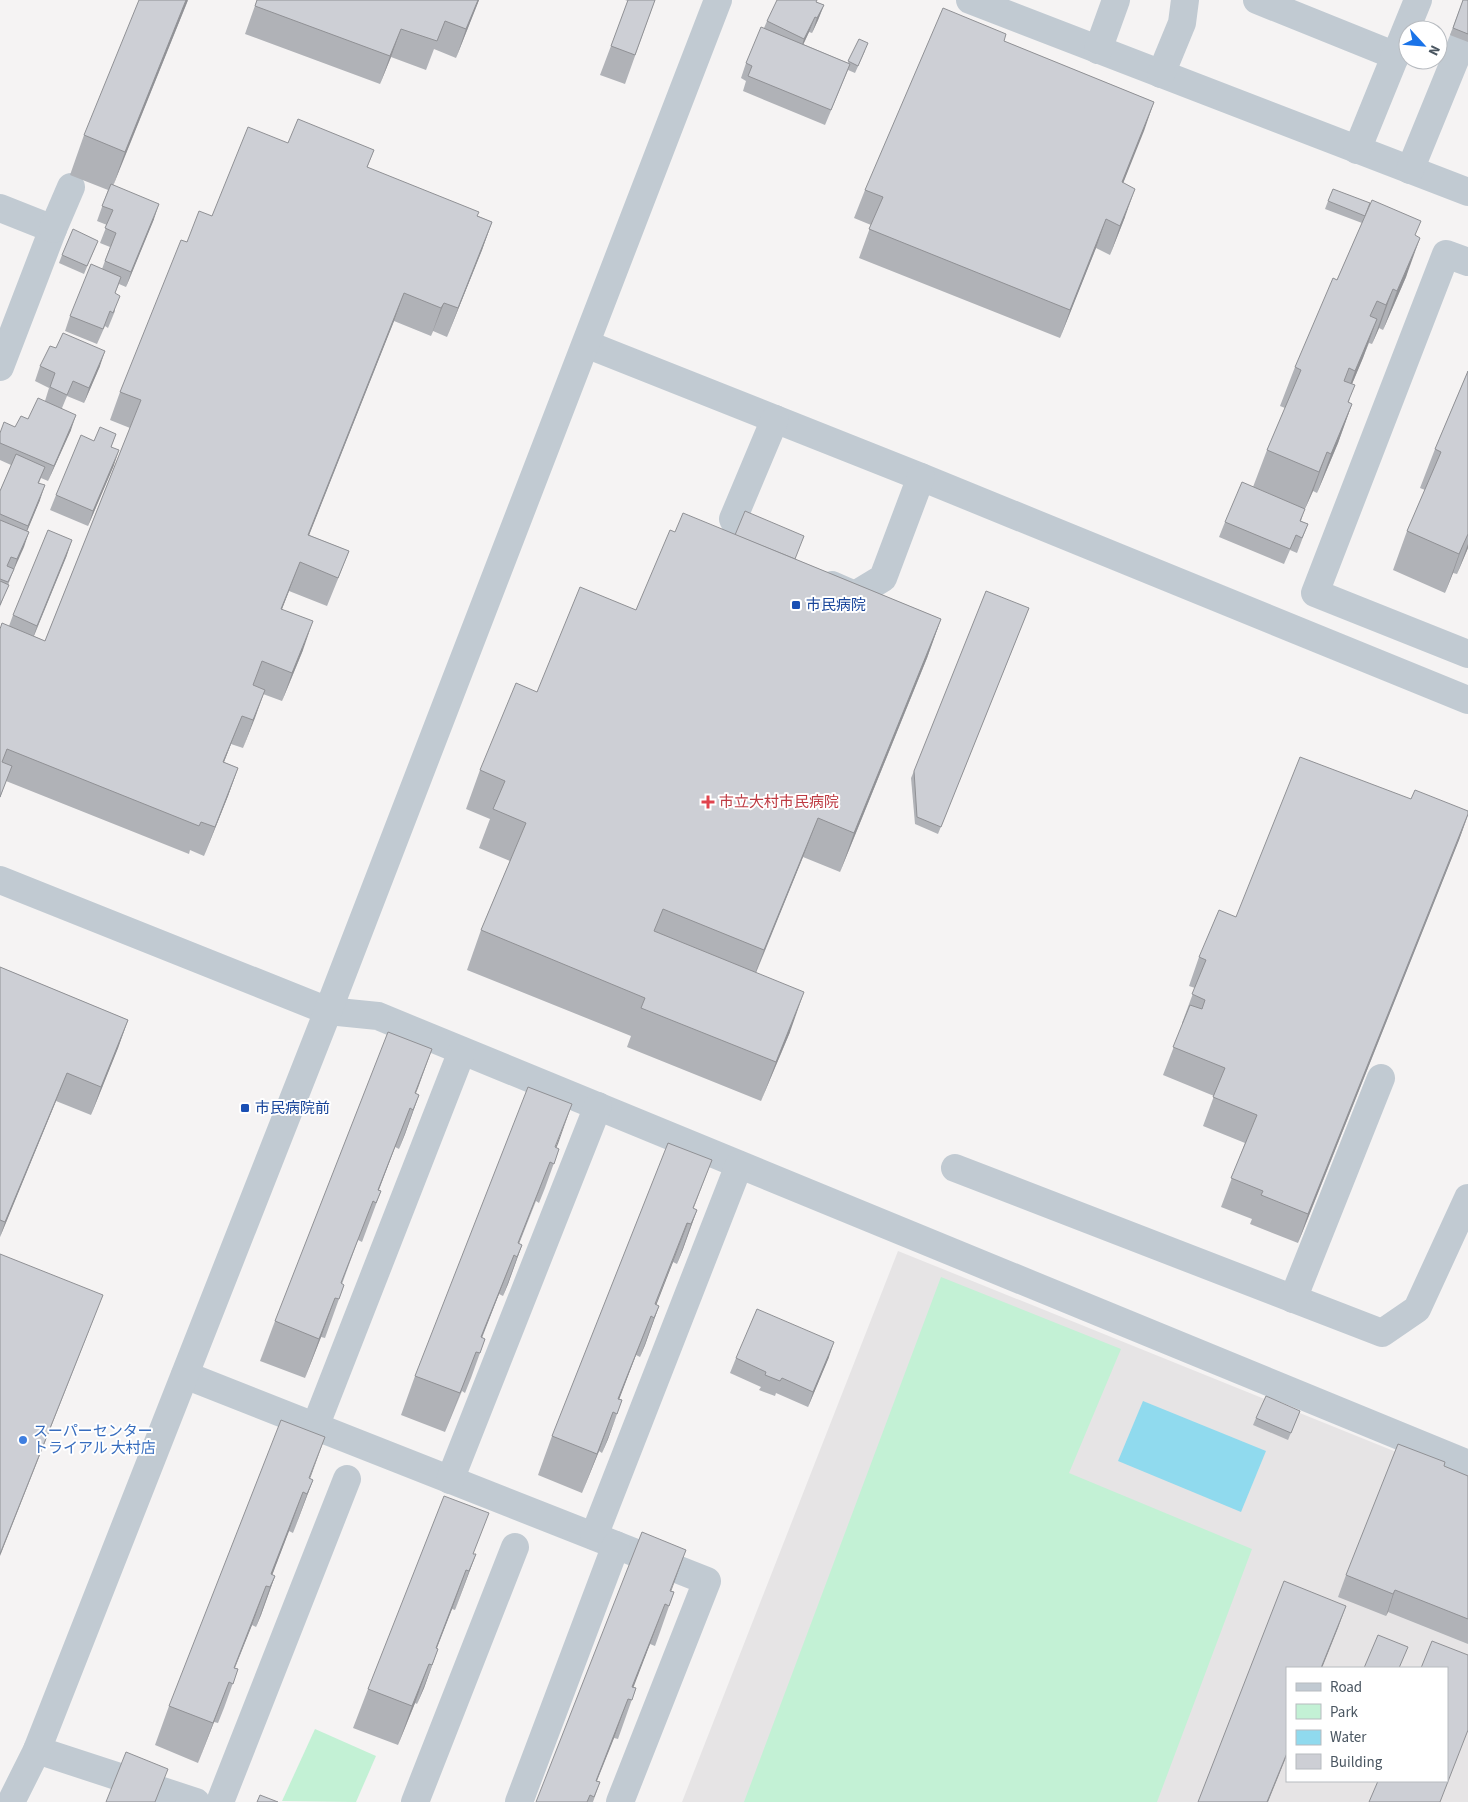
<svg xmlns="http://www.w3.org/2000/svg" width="1468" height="1802" font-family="'Source Sans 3','Noto Sans JP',sans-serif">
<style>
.education{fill:#e6e4e5;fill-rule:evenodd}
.green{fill:#c3f1d5}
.water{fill:#90daee}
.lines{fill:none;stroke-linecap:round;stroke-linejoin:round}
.minor{stroke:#c1cad2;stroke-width:28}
.wall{fill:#b0b2b7}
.shaded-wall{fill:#909195}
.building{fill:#cdcfd5;stroke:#909195}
.transit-dot{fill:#1a4fb4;stroke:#fff;stroke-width:2}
.health-dot{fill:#e0444e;stroke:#fff;stroke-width:2}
.shop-dot{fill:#3f7fe0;stroke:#fff;stroke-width:2}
.labels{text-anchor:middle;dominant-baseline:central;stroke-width:4;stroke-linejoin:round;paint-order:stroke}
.transit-label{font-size:15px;fill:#164399;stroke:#fff;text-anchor:start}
.health-label{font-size:15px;fill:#be3a42;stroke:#fff;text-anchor:start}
.shop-label{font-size:15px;fill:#366cbe;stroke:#fff;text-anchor:start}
</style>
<rect width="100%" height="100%" fill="#f5f3f3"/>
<path class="education" d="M 898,1251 L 1468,1481 L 1468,1802 L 682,1802 ZM 1287,1668 L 1447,1668 L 1447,1781 L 1287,1781 Z"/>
<g class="green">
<polygon points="941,1277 1121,1349 1069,1473 1252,1549 1157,1802 744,1802"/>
<polygon points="315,1729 376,1756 356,1802 282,1801"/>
</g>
<polygon class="water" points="1143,1401 1266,1451 1241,1512 1118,1461"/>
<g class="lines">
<g class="minor">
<polyline points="970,0 1468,192"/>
<polyline points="1257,0 1396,56"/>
<polyline points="1098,50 1116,0"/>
<polyline points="1161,74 1182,23 1185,0"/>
<polyline points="1357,150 1418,0"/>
<polyline points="1410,170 1468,28"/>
<polyline points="0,208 53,229 0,367"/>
<polyline points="53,229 71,187"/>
<polyline points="1468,262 1446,254 1315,593 1468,654"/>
<polyline points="586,344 921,477 1468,700"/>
<polyline points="760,556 750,552 733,519 775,419"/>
<polyline points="832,585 855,595 883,578 921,477"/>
<polyline points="0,880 328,1011 378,1016 1468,1464"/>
<polyline points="955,1168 1382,1333 1417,1309 1468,1198"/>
<polyline points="1293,1299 1381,1078"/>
<polyline points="185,1375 707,1581 620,1802"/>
<polyline points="315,1427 462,1051"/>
<polyline points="450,1480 598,1106"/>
<polyline points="594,1536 739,1165"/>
<polyline points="37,1750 196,1802"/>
<polyline points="11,1802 37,1750 328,1011 718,0"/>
<polyline points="220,1802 347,1479"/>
<polyline points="415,1802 515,1547"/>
<polyline points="519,1802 616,1545"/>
</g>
</g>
<g class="wall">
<polygon points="188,0 113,185 154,219 126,287 119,284 115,293 115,311 108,328 105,326 97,344 65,331 70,316 102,269 110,247 100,243 107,225 97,221 108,190 70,175 84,135"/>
<polygon points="257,0 479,0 456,58 434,49 426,70 391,57 380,84 245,34"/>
<polygon points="625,0 655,0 625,84 600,75 628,1"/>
<polygon points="1463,0 1468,0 1468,42 1450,35"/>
<polygon points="816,2 824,5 818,20 812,33 809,32 803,44 848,63 859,39 865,51 855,73 848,70 825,125 743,91 746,81 741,78 746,63 764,28 767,21"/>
<polygon points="1004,41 1154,102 1123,183 1125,217 1110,255 1096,248 1060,338 859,258 871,225 854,218 865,190"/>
<polygon points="288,143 374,150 367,168 492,222 482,250 447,337 433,331 431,336 394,321 309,535 349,551 338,579 327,606 289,591 282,609 303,650 282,701 263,694 243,748 231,744 224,762 238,768 228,796 204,856 190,850 189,854 6,781 0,798 9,626 13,615 67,555 34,636 45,641 130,428 110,420 120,392 187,242 212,216"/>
<polygon points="1328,201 1416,236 1406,277 1383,330 1379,328 1372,344 1369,343 1352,384 1349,402 1352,404 1338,443 1317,493 1313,491 1304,511 1301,521 1308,524 1297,553 1290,550 1284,564 1219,537 1225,522 1253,487 1267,450 1285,408 1280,406 1295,367 1337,280 1362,223 1325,209"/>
<polygon points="95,248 84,274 59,263 62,255"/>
<polygon points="40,366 100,366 84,403 67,396 62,408 71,430 48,481 41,478 39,483 40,500 27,531 29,532 14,569 0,607 0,491 11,465 0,460 0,433 15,427 28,419 45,401 49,388 35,381"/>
<polygon points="1468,371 1468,548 1457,574 1453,573 1445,593 1393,570 1407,531 1425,490 1420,488 1435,449"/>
<polygon points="116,434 111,447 114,465 88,526 50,510 56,495 94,441"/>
<polygon points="675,532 795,559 941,619 927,658 840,872 803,857 756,973 790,1032 761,1101 627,1047 631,1036 467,970 481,930 510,861 479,848 490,819 466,809 480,770 537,692 636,610"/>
<polygon points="1029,608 938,834 915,824 911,778 914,771"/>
<polygon points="1411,799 1468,815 1459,840 1298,1243 1250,1224 1252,1219 1221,1207 1245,1143 1203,1126 1214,1096 1163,1075 1183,1023 1182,1023 1195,988 1189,986 1199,957 1236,917"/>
<polygon points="0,967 128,1020 118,1048 91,1115 56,1101 0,1237"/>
<polygon points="416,1094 419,1095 405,1134 399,1149 395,1147 379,1190 381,1191 362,1242 358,1240 342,1284 344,1285 325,1338 321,1337 305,1378 260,1361 275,1321"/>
<polygon points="556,1148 559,1149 545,1188 539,1203 536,1201 519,1244 522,1245 508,1284 503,1296 499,1294 482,1338 485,1339 471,1378 465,1393 462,1391 445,1432 401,1415 415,1376"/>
<polygon points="693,1209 697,1210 683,1249 677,1264 673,1262 656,1305 659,1306 645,1345 640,1357 636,1355 619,1399 622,1400 608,1439 602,1453 599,1451 582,1493 538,1475 552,1436"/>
<polygon points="829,1357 808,1407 776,1393 775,1396 759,1390 761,1387 730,1373 736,1358"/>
<polygon points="1300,1411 1288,1440 1253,1425 1256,1418"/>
<polygon points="1444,1466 1468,1476 1468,1644 1388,1612 1386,1616 1338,1597 1346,1575"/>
<polygon points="310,1479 313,1480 293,1533 289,1531 272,1575 275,1576 261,1615 256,1627 252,1625 235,1668 238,1669 224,1708 218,1723 214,1722 198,1763 155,1745 169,1706"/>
<polygon points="474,1554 476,1554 455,1610 452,1609 437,1648 438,1649 424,1688 417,1704 415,1703 398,1745 353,1728 368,1689"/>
<polygon points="671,1591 674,1592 660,1632 655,1646 650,1644 633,1687 636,1688 618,1739 614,1738 597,1781 600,1782 593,1802 536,1802"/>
</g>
<g class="shaded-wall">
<polygon points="186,0 188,0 111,191 125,152"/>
<polygon points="478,0 479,0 456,58 466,29"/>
<polygon points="824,5 818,20 812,33 817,18"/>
<polygon points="815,17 809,32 799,54 804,39"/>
<polygon points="401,29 391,57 380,84 390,56"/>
<polygon points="1154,102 1144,131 1112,211 1122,182"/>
<polygon points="1135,189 1125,217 1110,255 1120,226"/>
<polygon points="159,204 154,219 126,287 131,272"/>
<polygon points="1106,219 1096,248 1060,338 1070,310"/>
<polygon points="492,222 482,250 447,337 458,308"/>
<polygon points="1420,238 1406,277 1383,330 1397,291"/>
<polygon points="1393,289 1379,328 1372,344 1386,305"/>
<polygon points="404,293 394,321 298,563 308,535"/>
<polygon points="444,303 433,331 431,336 441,308"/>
<polygon points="1377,319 1363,358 1341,410 1355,371"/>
<polygon points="105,351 100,366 84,403 89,388"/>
<polygon points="1352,404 1338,443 1317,493 1331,454"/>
<polygon points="76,415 71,430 48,481 54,466"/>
<polygon points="119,450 114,465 88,526 93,511"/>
<polygon points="1327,452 1313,491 1304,511 1319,472"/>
<polygon points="45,485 40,500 23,541 28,526"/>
<polygon points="29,532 24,547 12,574 17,559"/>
<polygon points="1467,533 1453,573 1445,593 1459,554"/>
<polygon points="72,540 67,555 32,640 37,626"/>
<polygon points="1468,544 1468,548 1457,574"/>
<polygon points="300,562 289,591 271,637 281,609"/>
<polygon points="941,619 927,658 840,872 854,833"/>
<polygon points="313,621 303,650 282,701 292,673"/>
<polygon points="265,690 255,718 243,748 253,720"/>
<polygon points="242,716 231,744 213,790 223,762"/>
<polygon points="238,768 228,796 204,856 215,827"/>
<polygon points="1468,815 1459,840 1298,1243 1308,1214"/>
<polygon points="818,818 803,857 749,989 764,950"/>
<polygon points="804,992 790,1032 761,1101 776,1062"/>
<polygon points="128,1020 118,1048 91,1115 101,1087"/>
<polygon points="432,1049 418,1088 410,1108 374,1202 373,1202"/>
<polygon points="67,1073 56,1101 0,1237 5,1222"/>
<polygon points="419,1095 405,1134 399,1149 413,1110"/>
<polygon points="572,1104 558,1144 550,1162 514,1256 514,1255"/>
<polygon points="712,1160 673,1262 652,1316 651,1316"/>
<polygon points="697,1210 683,1249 677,1264 691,1224"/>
<polygon points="522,1245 508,1284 503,1296 517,1257"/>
<polygon points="514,1255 499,1294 476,1352 445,1432 481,1337"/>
<polygon points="103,1295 92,1323 0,1556 0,1554"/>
<polygon points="335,1298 321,1337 305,1378 319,1339"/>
<polygon points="659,1306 645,1345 640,1357 654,1318"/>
<polygon points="651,1316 636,1355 614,1413 618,1399"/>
<polygon points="834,1342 829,1357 808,1407 813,1392"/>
<polygon points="622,1400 608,1439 602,1453 617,1414"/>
<polygon points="613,1412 599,1451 582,1493 597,1454"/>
<polygon points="325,1437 311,1476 304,1492"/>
<polygon points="313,1480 293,1533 307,1494"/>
<polygon points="303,1492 289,1531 268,1586 271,1574"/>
<polygon points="686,1550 672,1589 666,1605 665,1605"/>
<polygon points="476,1554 455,1610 469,1571"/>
<polygon points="466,1570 452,1609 430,1665 436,1648"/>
<polygon points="275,1576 261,1615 256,1627 270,1587"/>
<polygon points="266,1586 252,1625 229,1682"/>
<polygon points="1395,1590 1388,1612 1386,1616 1393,1594"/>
<polygon points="665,1604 650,1644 629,1699 632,1687"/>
<polygon points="1346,1606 1338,1628 1322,1668 1321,1668"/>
<polygon points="438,1649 424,1688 417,1704 432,1665"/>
<polygon points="429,1664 415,1703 398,1745 412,1706"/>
<polygon points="229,1682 214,1722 198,1763 213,1723"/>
<polygon points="628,1699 614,1738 591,1795 596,1781"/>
<polygon points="1287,1753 1287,1755 1268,1802 1267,1802"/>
</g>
<g class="building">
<polygon points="139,0 186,0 125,152 84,135"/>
<polygon points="257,0 478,0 466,29 445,21 437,41 401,29 390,56 255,6"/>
<polygon points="628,0 655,0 635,55 611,46"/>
<polygon points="777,0 817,0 816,2 824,5 817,18 815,17 804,39 767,21"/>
<polygon points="1463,0 1468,0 1468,34 1453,28"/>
<polygon points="943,8 1006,34 1004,41 1154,102 1122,182 1135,189 1120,226 1106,219 1070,310 869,229 883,197 865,190"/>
<polygon points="761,27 850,64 831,110 748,76 752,66 746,63"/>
<polygon points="859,39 868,43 858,66 848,61"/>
<polygon points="298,119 374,150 367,167 479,212 477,216 492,222 458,308 444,303 441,308 404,293 308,535 349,551 338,578 300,562 281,609 313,621 292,673 262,661 253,685 265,690 253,720 242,716 223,762 238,768 215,827 201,822 199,826 7,749 2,762 12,766 0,797 0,629 2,623 45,641 141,400 120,392 181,240 187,242 199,211 212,216 248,127 288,143"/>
<polygon points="111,184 159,204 131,272 105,261 116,233 105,228 113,210 102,206"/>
<polygon points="1333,189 1370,203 1365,216 1328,201"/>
<polygon points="1372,200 1421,221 1415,235 1420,238 1397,291 1393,289 1386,305 1377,301 1370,316 1377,319 1355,371 1349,368 1344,381 1355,385 1348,402 1352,404 1331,454 1327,452 1319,472 1267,450 1301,370 1295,367 1333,278 1337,280"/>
<polygon points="73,229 98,241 87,266 62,255"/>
<polygon points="91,264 121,277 115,293 120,296 113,313 110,311 103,329 70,316"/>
<polygon points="63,333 105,351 89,388 73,381 67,395 50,387 55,373 40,366 50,346 56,348"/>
<polygon points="1468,371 1468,534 1459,554 1407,531 1441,452 1435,449"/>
<polygon points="38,398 76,415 54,466 0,443 0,433 4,422 15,427 21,416 28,419"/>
<polygon points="100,427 116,434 111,447 119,450 93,511 56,495 81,435 94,441"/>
<polygon points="16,454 45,467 38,483 45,485 28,526 0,514 0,491"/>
<polygon points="1242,482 1305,509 1300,521 1308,524 1302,538 1296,535 1290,549 1225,522"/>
<polygon points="745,511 804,536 795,559 735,535"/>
<polygon points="683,513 941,619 854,833 818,818 764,950 663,909 654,931 804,992 776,1062 641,1008 645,998 481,930 526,823 493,809 505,781 480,770 516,683 537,692 580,587 636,610 670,530 675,532"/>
<polygon points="0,520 29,532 17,559 11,557 7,566 14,569 8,582 0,579"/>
<polygon points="48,530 72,540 37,626 13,615"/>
<polygon points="0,581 9,585 0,605"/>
<polygon points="986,591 1029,608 941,827 917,817 914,771"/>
<polygon points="1300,757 1411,799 1415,790 1468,811 1468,814 1308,1214 1261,1195 1263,1191 1231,1178 1257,1115 1213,1097 1225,1068 1173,1047 1190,1005 1202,1009 1205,1000 1192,994 1206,960 1199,957 1219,910 1236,917"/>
<polygon points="0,967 128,1020 101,1087 67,1073 5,1222 0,1220"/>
<polygon points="388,1032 432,1049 415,1093 419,1095 413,1110 410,1108 378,1190 381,1191 376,1203 373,1201 341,1283 344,1285 339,1299 335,1298 319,1339 275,1321"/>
<polygon points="528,1087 572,1104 555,1147 559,1149 554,1164 550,1162 518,1243 522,1245 517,1257 514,1255 481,1337 485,1339 480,1353 476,1352 460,1393 415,1376"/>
<polygon points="668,1143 712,1160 693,1208 697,1210 691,1224 687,1223 655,1304 659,1306 654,1318 651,1316 618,1399 622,1400 617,1414 613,1412 597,1454 552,1436"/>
<polygon points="0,1254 103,1295 0,1554"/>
<polygon points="757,1309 834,1342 813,1392 782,1378 780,1381 765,1375 766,1372 736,1358"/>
<polygon points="1266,1396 1300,1411 1291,1433 1256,1418"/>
<polygon points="281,1420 325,1437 309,1478 313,1480 307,1494 303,1492 271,1574 275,1576 270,1587 266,1586 234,1668 238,1669 233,1684 229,1682 213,1723 169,1706"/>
<polygon points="1398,1444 1445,1462 1444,1466 1468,1476 1468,1619 1395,1590 1393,1594 1346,1575"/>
<polygon points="444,1496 489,1513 473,1554 476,1554 469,1571 466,1570 436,1648 438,1649 432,1665 429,1664 412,1706 368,1689"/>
<polygon points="642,1532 686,1550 670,1591 674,1592 669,1606 665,1604 632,1687 636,1688 632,1700 628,1699 596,1781 600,1782 594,1797 590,1795 587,1802 536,1802"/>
<polygon points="1284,1581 1346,1606 1321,1668 1287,1668 1287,1753 1267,1802 1198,1802"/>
<polygon points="1378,1635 1408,1647 1399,1668 1364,1668"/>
<polygon points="1432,1641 1468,1655 1468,1730 1440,1802 1369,1802 1378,1781 1447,1781 1447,1668 1421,1668"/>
<polygon points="126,1752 168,1769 155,1802 106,1802"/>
<polygon points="260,1795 278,1802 257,1802"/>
</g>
<g class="transit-dot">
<rect x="791" y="600" width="10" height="10" rx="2.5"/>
<rect x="240" y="1103" width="10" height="10" rx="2.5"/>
</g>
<path class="health-dot" d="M705.5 794.5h5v5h5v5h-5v5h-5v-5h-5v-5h5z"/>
<circle class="shop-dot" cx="23" cy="1440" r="5"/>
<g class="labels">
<g class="transit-label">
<text x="806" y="605">市民病院</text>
<text x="255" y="1108">市民病院前</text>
</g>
<g class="health-label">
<text x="719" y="802">市立大村市民病院</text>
</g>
<g class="shop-label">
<text x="33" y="1431">スーパーセンター<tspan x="33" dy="17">トライアル 大村店</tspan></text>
</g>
</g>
<rect x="1286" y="1667" width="162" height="115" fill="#ffffff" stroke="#b7bbc0"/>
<rect x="1296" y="1683" width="25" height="8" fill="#c1cad2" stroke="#b7bbc0"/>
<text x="1330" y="1692" font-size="15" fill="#4a5661">Road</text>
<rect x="1296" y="1704" width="25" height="15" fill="#c3f1d5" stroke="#b7bbc0"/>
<text x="1330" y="1717" font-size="15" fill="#4a5661">Park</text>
<rect x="1296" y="1730" width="25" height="15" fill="#90daee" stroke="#b7bbc0"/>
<text x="1330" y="1742" font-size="15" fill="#4a5661">Water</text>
<rect x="1296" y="1754" width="25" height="15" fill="#cdcfd5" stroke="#b7bbc0"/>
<text x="1330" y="1767" font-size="15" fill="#4a5661">Building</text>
<g transform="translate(1423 45) rotate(116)"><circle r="24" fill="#ffffff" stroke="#b7bbc0"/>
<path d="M0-4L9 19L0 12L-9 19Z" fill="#1a73e8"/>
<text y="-8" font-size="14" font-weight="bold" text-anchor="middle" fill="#4a5661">N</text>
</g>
</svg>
